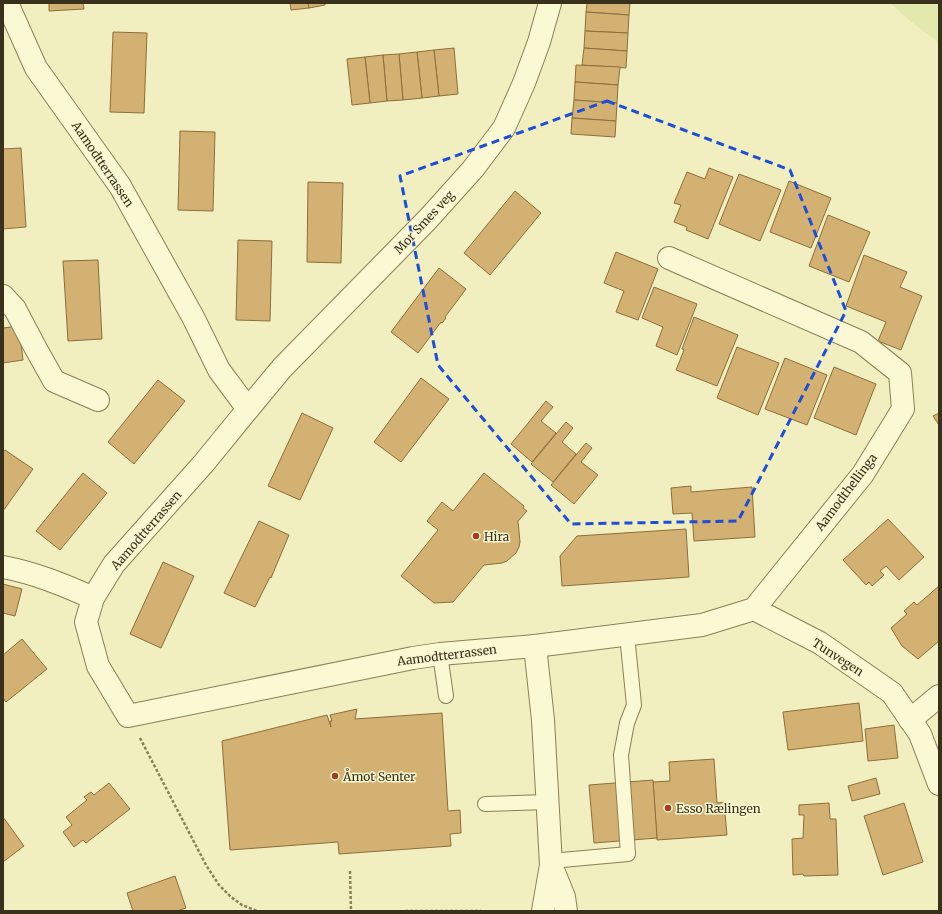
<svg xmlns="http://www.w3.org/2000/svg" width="942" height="914" font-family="Merriweather,serif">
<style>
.farmland{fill:#e3e8ac}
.building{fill:#d3b172;stroke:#8d6e3a}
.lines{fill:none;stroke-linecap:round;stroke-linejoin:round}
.service-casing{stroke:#8b7f56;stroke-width:16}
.minor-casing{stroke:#8b7f56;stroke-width:24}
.path{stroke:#8b7f56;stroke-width:2.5;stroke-dasharray:3 2;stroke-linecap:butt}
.service{stroke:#fbf9d3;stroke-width:14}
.minor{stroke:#fbf9d3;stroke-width:22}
.marked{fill:none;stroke:#1d4ed8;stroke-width:3;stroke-dasharray:8 5;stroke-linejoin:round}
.poi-dot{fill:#9f3e21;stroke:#f8f6cf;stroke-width:1.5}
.labels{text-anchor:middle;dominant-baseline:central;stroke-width:3;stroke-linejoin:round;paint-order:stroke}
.street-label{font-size:12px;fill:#3a311c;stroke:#f8f6cf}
.poi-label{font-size:12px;fill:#3a311c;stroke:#f8f6cf;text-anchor:start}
</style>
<rect width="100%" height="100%" fill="#f1eebf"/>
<polygon class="farmland" points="890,3 939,3 939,43 909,20"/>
<g class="building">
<polygon points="49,3 83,3 84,9 49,11"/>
<polygon points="290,3 308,3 309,8 291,10"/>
<polygon points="308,3 325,3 325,5 309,8"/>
<polygon points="587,3 630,3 629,15 586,12"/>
<polygon points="586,12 629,15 628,33 585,31"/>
<polygon points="585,31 628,33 627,51 584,48"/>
<polygon points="113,32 147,33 144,113 110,112"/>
<polygon points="454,48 458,94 439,96 434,50"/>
<polygon points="584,48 627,51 626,68 582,65"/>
<polygon points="434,50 439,96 422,98 417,52"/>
<polygon points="417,52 422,98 403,100 399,54"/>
<polygon points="399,54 403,100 387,101 383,55"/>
<polygon points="383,55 387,101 370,103 365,57"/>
<polygon points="365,57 370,103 352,105 347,59"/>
<polygon points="576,65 620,67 618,85 575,82"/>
<polygon points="575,82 618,85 617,103 574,100"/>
<polygon points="574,100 617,103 616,121 572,118"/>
<polygon points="572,118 616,121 615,137 571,134"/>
<polygon points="180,131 215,132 213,211 178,210"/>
<polygon points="21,148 26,227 3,229 3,149"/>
<polygon points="709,168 733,177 708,239 686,230 687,227 674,222 681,205 674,203 687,172 705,179"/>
<polygon points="739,174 781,190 760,241 719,224"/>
<polygon points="789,181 831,198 811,248 770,232"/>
<polygon points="308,182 343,183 341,263 307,262"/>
<polygon points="515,191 541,213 490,275 464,253"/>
<polygon points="828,215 870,232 849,282 809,266"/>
<polygon points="238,240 272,241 270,321 236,320"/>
<polygon points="616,252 658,269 638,320 616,312 624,291 604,283"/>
<polygon points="864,255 907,272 900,287 922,296 901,350 878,341 886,322 846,306"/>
<polygon points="98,260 102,339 68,341 63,261"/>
<polygon points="439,268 466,289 445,317 446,318 442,323 441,322 418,353 391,332"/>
<polygon points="654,287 697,304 677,355 656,346 663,327 642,318"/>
<polygon points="694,317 738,335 717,386 676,370 684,350 682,349"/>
<polygon points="19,326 23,360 3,363 3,328"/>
<polygon points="737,347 779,363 758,415 717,398"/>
<polygon points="785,358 827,375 807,425 765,409"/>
<polygon points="834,367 876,384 856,435 814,418"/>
<polygon points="421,378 449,399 401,462 374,442"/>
<polygon points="158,380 185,401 134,464 108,442"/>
<polygon points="546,401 553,407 541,421 556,433 532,462 511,444"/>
<polygon points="302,413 333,428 300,500 268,486"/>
<polygon points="939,413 939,425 933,416"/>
<polygon points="566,422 573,428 562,442 576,454 553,482 531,464"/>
<polygon points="586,443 592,448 581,462 598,475 574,504 551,485"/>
<polygon points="5,450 33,469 3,511 3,452"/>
<polygon points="83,473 107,493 60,550 36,531"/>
<polygon points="484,473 524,506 523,508 527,511 518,521 520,542 519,547 516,553 507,561 502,563 484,565 453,602 434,603 401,576 438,530 427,521 442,502 453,511"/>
<polygon points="691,486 691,492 752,487 755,537 694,541 692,513 673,514 671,488"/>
<polygon points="888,519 924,557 899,580 886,566 880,571 884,575 872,586 869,582 866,585 843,560"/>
<polygon points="259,521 289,535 271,578 270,577 255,607 224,593"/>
<polygon points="686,529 689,577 562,586 560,556 577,536"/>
<polygon points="163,562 194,576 161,648 130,634"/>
<polygon points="3,584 22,589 15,616 3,613"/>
<polygon points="939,586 939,641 918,659 902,646 891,628 907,614 904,611 914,602 917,605"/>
<polygon points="22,639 47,669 6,702 3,698 3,655"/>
<polygon points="859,703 863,741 788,750 783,712"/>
<polygon points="357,709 355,719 442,713 448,811 460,810 461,833 450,834 451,846 339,854 338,842 230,850 222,741 327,715 331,727 330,721 332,721 330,715"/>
<polygon points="894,725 898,758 868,761 865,729"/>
<polygon points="714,759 717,803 724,802 727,835 657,840 653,782 670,781 669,762"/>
<polygon points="876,778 880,794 852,801 848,786"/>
<polygon points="653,780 657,838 594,843 589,785"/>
<polygon points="109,783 130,809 86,843 83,840 74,847 63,832 72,825 66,817 87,800 84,797 91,792 94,795"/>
<polygon points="829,803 830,819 836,819 838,875 804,876 803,874 793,875 792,839 803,838 804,815 799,815 799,805"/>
<polygon points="904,803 923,862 883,875 864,816"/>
<polygon points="3,817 24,846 3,862"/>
<polygon points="175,876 186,908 177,911 133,911 127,893"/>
</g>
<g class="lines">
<g class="service-casing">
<g id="service">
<polyline points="440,654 446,696"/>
<polyline points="485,804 548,802"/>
<polyline points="551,861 628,854 621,755 627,723 634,705 627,635"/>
</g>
</g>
<g class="minor-casing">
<g id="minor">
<polyline points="7,3 36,68 120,186 193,317 219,370 248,409 204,463 114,564 93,598 86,622 98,666 128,716 413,658 440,654 535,646 543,720 551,865 543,911"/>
<polyline points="3,296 15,309 35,347 54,381 98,400"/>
<polyline points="248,409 282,368 428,219 473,169 504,128 524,83 539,42 550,3"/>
<path d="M 3,567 C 35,573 64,585 93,598"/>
<polyline points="754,609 820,643 892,693 920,734 939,784"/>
<polyline points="535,646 702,625 754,609 863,474 903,409 900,373 861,342 669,258"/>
<polyline points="910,720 939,696"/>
<polyline points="551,865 564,897 566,911"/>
</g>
</g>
<g class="path">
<polyline points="140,738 206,865 219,885 231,897 242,905 257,911"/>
<polyline points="350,871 351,911"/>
<polyline points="405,911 481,911"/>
</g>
<use href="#service" class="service"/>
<use href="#minor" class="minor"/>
</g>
<path class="marked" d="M 607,101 L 790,170 L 846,311 L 738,521 L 571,524 L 438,365 L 400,176 Z"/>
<g class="poi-dot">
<circle cx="476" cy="536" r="4"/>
<circle cx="335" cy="776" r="4"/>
<circle cx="668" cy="808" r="4"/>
</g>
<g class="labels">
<g class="street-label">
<text transform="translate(103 164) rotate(56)">Aamodtterrassen</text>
<text transform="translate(424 222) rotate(-47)">Mor Smes veg</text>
<text transform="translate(846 492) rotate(-53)">Aamodthellinga</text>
<text transform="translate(146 530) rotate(-49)">Aamodtterrassen</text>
<text transform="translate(447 655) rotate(-7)">Aamodtterrassen</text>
<text transform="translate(838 657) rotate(33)">Tunvegen</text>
</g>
<g class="poi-label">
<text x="484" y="536">Hira</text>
<text x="343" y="776">Åmot Senter</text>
<text x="676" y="808">Esso Rælingen</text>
</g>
</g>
<rect width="942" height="914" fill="none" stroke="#3a311c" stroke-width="8"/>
</svg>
